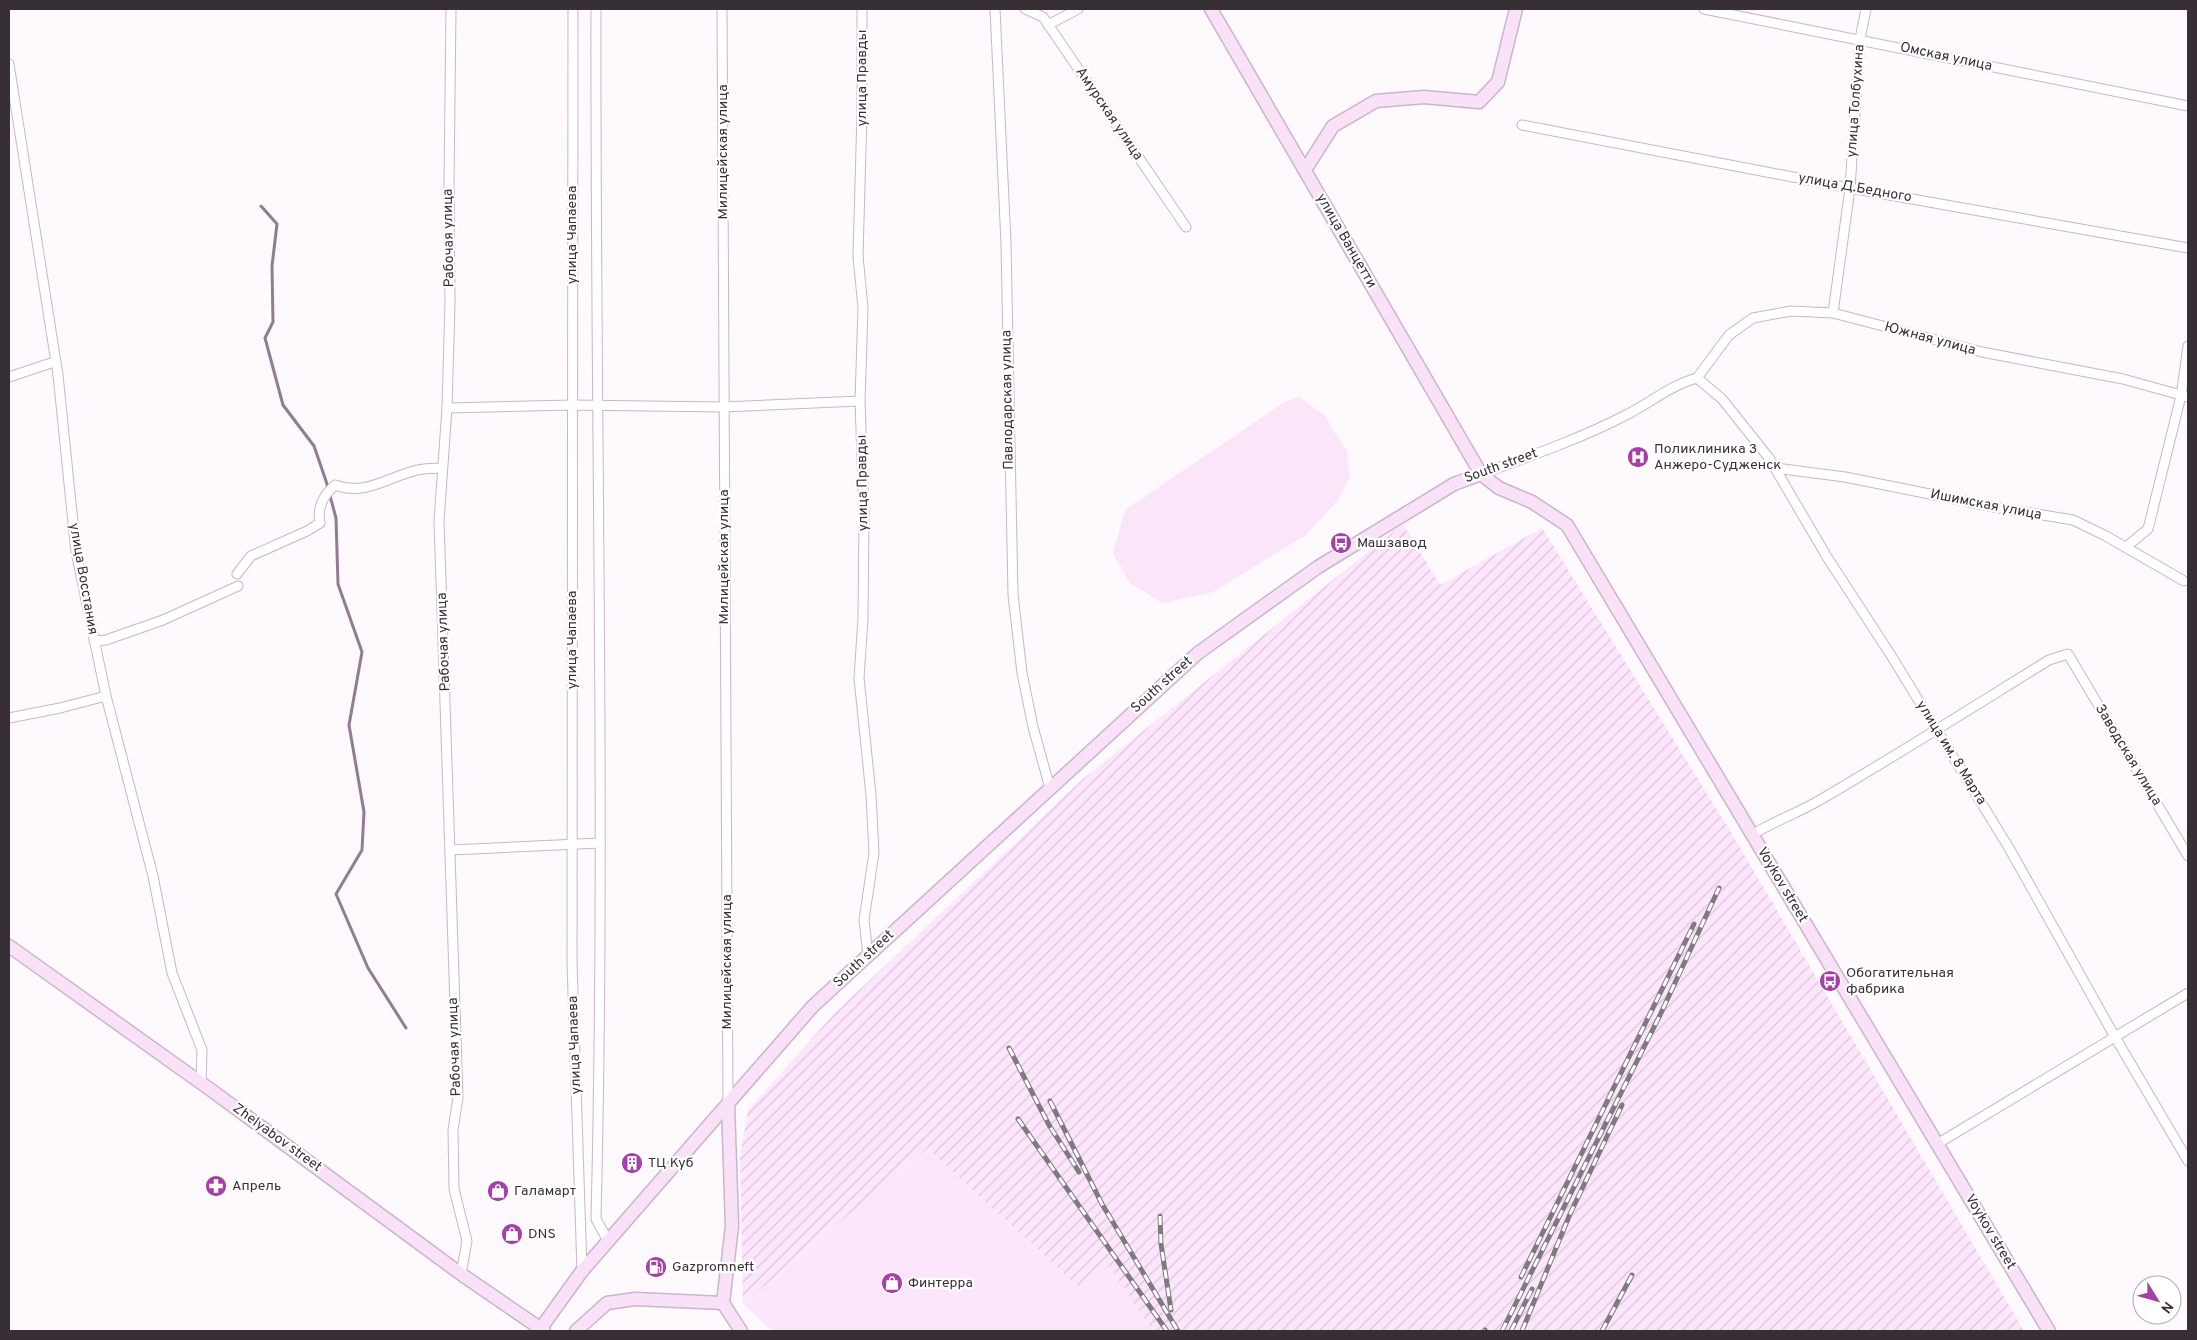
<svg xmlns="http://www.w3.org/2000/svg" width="2197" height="1340" font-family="Overpass,sans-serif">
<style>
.built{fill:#fde6fc}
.industrial{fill:url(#industrial-furrows)}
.garden{fill:#fae5f9}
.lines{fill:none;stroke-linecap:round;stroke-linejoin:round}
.stream{stroke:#927c91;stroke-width:3}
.street-casing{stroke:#cab5c9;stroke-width:11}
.secondary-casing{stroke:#cab5c9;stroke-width:15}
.street{stroke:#fff;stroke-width:9}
.secondary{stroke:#f9e2f8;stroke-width:12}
.rail-casing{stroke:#807980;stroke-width:5}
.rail{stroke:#fff;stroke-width:3;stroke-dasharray:9;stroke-linecap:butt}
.labels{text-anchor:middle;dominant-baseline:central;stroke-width:4.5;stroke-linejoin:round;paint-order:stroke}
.street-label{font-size:14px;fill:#372e36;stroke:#fff}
.poi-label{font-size:14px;fill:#372e36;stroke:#fff;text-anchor:start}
</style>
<defs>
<pattern id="industrial-furrows" width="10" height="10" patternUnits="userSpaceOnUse" patternTransform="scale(1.25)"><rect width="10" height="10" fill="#fde6fc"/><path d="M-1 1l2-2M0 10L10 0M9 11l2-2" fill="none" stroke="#d9c6d9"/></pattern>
</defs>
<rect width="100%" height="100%" fill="#fdf9fd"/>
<polygon class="built" points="927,1148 1080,1288 1109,1265 1153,1331 772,1331 743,1304"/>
<polygon class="industrial" points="1403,524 1440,585 1542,528 1732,834 2024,1331 1153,1331 1109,1266 1080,1288 927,1148 743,1304 740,1156 748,1110 835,1013 1083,779"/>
<polygon class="garden" points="1299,397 1324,415 1347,451 1350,477 1338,500 1306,535 1213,592 1162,603 1130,583 1113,554 1125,510 1286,401"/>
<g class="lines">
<polyline class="stream" points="261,206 277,224 272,266 273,322 265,338 283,405 314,446 326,481 336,518 338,584 362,652 349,725 364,812 362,850 336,894 368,968 406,1028"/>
<g class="street-casing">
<g id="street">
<polyline points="451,9 449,184 450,303 447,408 439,521 458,1097 453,1130 454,1189 467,1241 461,1274"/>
<polyline points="573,9 572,962 582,1271"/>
<path d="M 596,9 C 595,412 606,816 596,1219 L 608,1241"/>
<polyline points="722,9 728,1104"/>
<polyline points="862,9 862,113 858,256 863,308 860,401 864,515 863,618 859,678 871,795 874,853 864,920 868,955"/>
<polyline points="995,9 1006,243 1013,595 1022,673 1033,727 1050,788"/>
<polyline points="1025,9 1043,17 1186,227"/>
<polyline points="1704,9 2188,106"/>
<polyline points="1048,25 1078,9"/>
<polyline points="9,64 58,375 76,552 106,696 153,876 172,973 202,1050 201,1083"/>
<polyline points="1522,125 1850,188 2188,248"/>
<polyline points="1833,313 1850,188 1860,39 1866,9"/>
<polyline points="9,377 54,362"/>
<polyline points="1697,378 1729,335 1753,318 1791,311 1833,313 1982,352 2123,379 2188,397"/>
<polyline points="447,408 572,405 723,407 860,401"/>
<polyline points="1775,468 1845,477 1994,507 2073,520 2106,536 2184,581"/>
<path d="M 1481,474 C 1530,456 1580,439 1626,415 C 1650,403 1671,385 1697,378 L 1722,399 L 1769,458 L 1827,557 L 1892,657 L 2009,848 L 2115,1037 L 2188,1161"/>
<polyline points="2126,547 2148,529 2181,396 2188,346"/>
<path d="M 237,574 L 251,556 L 307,531 L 320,523 C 317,507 323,496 335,485 C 365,496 386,478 414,471 C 422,468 433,469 441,468"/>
<polyline points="94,641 106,640 163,620 238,586"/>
<polyline points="9,718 60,708 106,696"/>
<path d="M 1752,835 C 1774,821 1798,813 1820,800 C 1897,755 1973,707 2049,660 L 2068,654 L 2188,856"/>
<polyline points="451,850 600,843"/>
<polyline points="1937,1144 2188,993"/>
</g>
</g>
<g class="secondary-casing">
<g id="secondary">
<polyline points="1211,9 1481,474 1499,488 1532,502 1567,525 2049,1331"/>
<polyline points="1305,170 1333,126 1376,101 1424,97 1479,102 1498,82 1516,9"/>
<polyline points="9,946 211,1090 461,1274 544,1331"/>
<polyline points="723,1303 732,1226 728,1104"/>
<polyline points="723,1303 741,1331"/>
<polyline points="541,1328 582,1271 813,1006 1198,653 1318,567 1454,484 1481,474"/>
<polyline points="576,1331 607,1303 635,1299 723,1303"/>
</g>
</g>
<use href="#street" class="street"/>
<use href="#secondary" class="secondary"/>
<g class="rail-casing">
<g id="rail">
<polyline points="1009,1048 1049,1125 1079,1172"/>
<polyline points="1050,1101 1102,1204 1178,1331"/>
<polyline points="1018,1119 1167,1331"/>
<polyline points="1160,1216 1161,1244 1171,1310"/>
<polyline points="1521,1277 1694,924"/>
<polyline points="1484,1331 1485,1330"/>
<polyline points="1502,1331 1661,1013 1719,888"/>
<polyline points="1511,1331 1532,1289"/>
<polyline points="1522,1331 1570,1214 1622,1105"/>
<polyline points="1602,1331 1632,1275"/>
</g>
</g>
<use href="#rail" class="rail"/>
</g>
<defs>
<g id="hospital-disc" transform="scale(1.125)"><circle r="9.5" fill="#a440a6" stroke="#fff"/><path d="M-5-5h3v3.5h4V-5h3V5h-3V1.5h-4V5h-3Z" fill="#fff"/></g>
<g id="bus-disc" transform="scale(1.125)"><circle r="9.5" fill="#a440a6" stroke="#fff"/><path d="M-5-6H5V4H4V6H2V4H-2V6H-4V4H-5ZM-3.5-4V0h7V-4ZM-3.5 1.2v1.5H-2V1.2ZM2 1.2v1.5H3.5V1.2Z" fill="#fff"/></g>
<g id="building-disc" transform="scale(1.125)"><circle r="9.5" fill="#a440a6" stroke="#fff"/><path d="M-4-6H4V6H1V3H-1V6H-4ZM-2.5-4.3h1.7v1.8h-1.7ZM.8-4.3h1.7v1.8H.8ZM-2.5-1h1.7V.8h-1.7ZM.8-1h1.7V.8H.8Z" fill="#fff"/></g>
<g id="pharmacy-disc" transform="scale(1.125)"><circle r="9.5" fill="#a440a6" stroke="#fff"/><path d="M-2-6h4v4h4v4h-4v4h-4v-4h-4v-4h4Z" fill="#fff"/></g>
<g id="shop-disc" transform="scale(1.125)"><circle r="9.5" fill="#a440a6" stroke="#fff"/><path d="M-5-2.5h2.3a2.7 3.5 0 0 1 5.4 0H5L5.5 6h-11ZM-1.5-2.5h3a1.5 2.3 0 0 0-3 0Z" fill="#fff"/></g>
<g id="fuel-disc" transform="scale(1.125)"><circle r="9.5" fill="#a440a6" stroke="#fff"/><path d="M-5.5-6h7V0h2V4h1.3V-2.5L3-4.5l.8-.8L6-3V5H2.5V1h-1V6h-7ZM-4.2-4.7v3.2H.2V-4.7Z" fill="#fff"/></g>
</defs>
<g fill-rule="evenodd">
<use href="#hospital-disc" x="1638" y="457"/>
<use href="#bus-disc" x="1341" y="543"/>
<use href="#bus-disc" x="1830" y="981"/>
<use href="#building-disc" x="632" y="1163"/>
<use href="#pharmacy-disc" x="216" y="1186"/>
<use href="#shop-disc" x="498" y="1191"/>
<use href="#shop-disc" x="512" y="1234"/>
<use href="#fuel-disc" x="656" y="1267"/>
<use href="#shop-disc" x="892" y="1283"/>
</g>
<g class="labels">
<g class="street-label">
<text transform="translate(1946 57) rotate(12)">Омская улица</text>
<text transform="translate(862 78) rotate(-90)">улица Правды</text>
<text transform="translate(1856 101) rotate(-86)">улица Толбухина</text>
<text transform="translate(1109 114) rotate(56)">Амурская улица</text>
<text transform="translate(723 152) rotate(-90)">Милицейская улица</text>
<text transform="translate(1855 188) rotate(10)">улица Д.Бедного</text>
<text transform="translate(572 235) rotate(-90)">улица Чапаева</text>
<text transform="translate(449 238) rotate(-91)">Рабочая улица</text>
<text transform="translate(1346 241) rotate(60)">улица Ванцетти</text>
<text transform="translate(1930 339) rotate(15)">Южная улица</text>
<text transform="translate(1008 400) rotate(-91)">Павлодарская улица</text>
<text transform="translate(1501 466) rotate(-20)">South street</text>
<text transform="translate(863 483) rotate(-91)">улица Правды</text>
<text transform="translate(1986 505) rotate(11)">Ишимская улица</text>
<text transform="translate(724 557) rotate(-90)">Милицейская улица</text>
<text transform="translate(83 579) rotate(80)">улица Восстания</text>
<text transform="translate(572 640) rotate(-90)">улица Чапаева</text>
<text transform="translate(444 642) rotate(-92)">Рабочая улица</text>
<text transform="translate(1162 685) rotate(-42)">South street</text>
<text transform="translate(1951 753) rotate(58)">улица им. 8 Марта</text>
<text transform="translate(2128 755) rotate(59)">Заводская улица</text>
<text transform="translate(1782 885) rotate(59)">Voykov street</text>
<text transform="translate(864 959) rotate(-43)">South street</text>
<text transform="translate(727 962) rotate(-90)">Милицейская улица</text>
<text transform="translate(575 1045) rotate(-92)">улица Чапаева</text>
<text transform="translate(455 1047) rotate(-92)">Рабочая улица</text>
<text transform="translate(277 1138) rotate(36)">Zhelyabov street</text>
<text transform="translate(1990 1232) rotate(59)">Voykov street</text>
</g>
<g class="poi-label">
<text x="1654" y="449">Поликлиника 3<tspan x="1654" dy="16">Анжеро-Судженск</tspan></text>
<text x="1357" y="543">Машзавод</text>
<text x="1846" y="973">Обогатительная<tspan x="1846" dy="16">фабрика</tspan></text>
<text x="648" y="1163">ТЦ Куб</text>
<text x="232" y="1186">Апрель</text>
<text x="514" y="1191">Галамарт</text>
<text x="528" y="1234">DNS</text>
<text x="672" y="1267">Gazpromneft</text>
<text x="908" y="1283">Финтерра</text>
</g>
</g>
<rect width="2197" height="1340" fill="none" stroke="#372e36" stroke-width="20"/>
<g transform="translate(2157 1300) rotate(127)"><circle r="24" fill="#ffffff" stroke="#afabaf"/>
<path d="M0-4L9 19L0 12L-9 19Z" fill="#a440a6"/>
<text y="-8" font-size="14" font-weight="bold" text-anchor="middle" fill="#372e36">N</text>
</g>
</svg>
